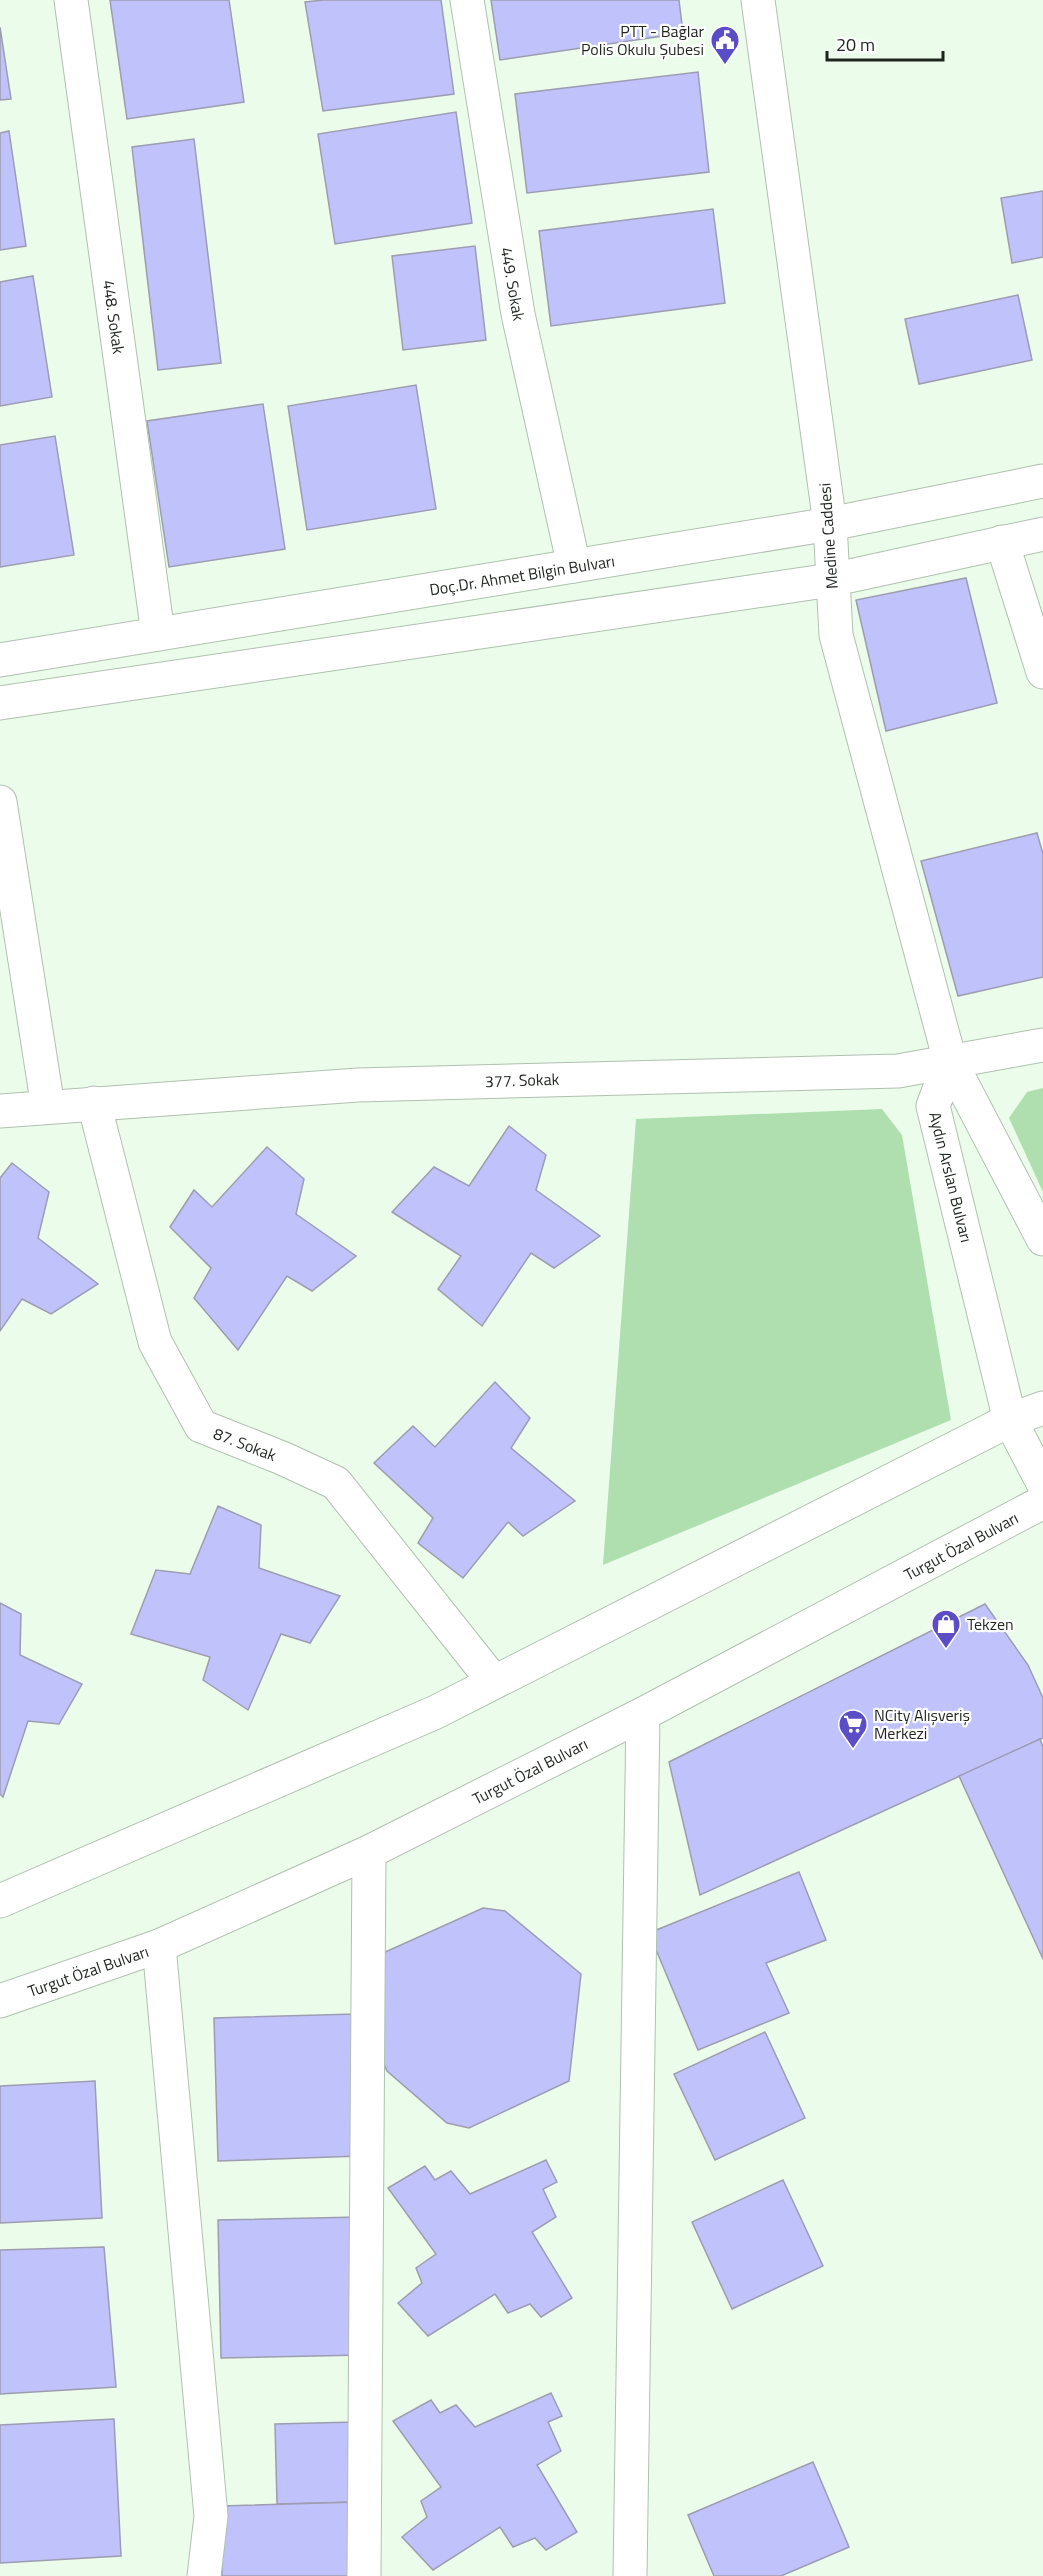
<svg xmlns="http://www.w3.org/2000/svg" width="1043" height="2576" font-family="'Titillium Web',sans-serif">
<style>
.green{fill:#afdfae}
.building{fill:#c0c3fb;stroke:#9c9db0;stroke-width:1.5}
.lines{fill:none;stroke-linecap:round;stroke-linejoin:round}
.street-casing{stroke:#b0c0b0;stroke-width:35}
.secondary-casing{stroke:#b0c0b0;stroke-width:35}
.street{stroke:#fff;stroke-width:33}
.secondary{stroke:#fff;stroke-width:33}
.labels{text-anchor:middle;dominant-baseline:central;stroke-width:4.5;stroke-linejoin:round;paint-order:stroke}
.poi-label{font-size:16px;fill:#1e241e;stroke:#fff;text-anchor:start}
.street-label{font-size:16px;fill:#1e241e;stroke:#fff}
</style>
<rect width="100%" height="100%" fill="#ebfceb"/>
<g class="green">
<polygon points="1043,1088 1043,1192 1009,1118 1027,1092"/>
<polygon points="882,1109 902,1135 951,1420 603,1565 636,1119"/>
</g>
<g class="building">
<polygon points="110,0 229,0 244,102 127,119"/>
<polygon points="323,0 441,0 454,94 323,111 305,2"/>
<polygon points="491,0 679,0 683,33 500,60"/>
<polygon points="0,27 11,99 0,100"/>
<polygon points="698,72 709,172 527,193 515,94"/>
<polygon points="456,112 472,223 335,244 318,134"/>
<polygon points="9,131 26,246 0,250 0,133"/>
<polygon points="194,139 221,363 158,370 132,147"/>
<polygon points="1043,191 1043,257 1012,263 1001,198"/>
<polygon points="713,209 725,303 551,326 539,231"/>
<polygon points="475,246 486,340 403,350 392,256"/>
<polygon points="33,276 52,397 0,406 0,282"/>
<polygon points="1018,295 1032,360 919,384 905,319"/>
<polygon points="416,385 436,509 307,530 288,406"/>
<polygon points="263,404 285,549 169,567 147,421"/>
<polygon points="55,436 74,555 0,567 0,445"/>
<polygon points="966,578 997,703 886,731 856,600"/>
<polygon points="1037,833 1043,854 1043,977 958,996 921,861"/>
<polygon points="509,1126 546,1155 536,1190 600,1236 554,1268 531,1253 482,1326 438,1289 461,1256 392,1212 434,1167 469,1186"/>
<polygon points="267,1147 304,1179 296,1214 356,1256 312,1291 287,1276 238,1350 194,1298 211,1268 170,1227 194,1190 212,1207"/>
<polygon points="12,1163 49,1192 38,1238 98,1284 51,1314 22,1299 0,1331 0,1178"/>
<polygon points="495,1382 530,1418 511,1448 575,1501 523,1536 508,1522 463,1578 418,1543 433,1518 374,1463 413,1426 435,1447"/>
<polygon points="218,1506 261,1525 259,1568 340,1596 310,1643 281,1634 248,1710 203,1680 210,1657 131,1634 156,1570 190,1574"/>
<polygon points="0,1603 21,1614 20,1655 82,1684 59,1724 28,1721 3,1797 0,1794"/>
<polygon points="985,1604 1028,1665 1043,1698 1043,1738 700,1895 669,1762"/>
<polygon points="1040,1739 1043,1747 1043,1959 959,1776"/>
<polygon points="799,1872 826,1940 766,1963 789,2013 698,2050 649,1933"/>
<polygon points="483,1908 505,1911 581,1974 569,2081 469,2128 447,2123 387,2071 379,2052 383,1953"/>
<polygon points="356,2014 359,2156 218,2161 214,2018"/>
<polygon points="765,2032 805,2118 715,2160 674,2074"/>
<polygon points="95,2081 102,2218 0,2223 0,2086"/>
<polygon points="546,2160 557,2182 543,2189 556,2217 532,2232 572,2298 541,2317 530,2304 508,2313 495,2294 428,2336 398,2303 422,2283 416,2268 436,2254 388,2188 425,2166 435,2180 451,2171 470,2194"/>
<polygon points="783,2180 823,2266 732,2309 692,2222"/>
<polygon points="360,2217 363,2355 221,2358 218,2220"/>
<polygon points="104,2247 116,2387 0,2394 0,2250"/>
<polygon points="551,2393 562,2416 548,2422 561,2451 537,2465 577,2532 546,2550 535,2538 513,2547 500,2527 433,2570 402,2537 427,2517 421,2501 441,2487 393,2421 431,2400 440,2413 456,2405 475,2427"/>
<polygon points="114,2419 121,2556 0,2563 0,2425"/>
<polygon points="356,2422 357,2502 277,2504 275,2424"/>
<polygon points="813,2462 849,2547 781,2576 714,2576 688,2515"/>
<polygon points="357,2502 359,2576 222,2576 221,2506"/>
</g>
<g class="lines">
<g class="street-casing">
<g id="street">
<polyline points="71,0 158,634"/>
<polyline points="467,0 518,314 574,566"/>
<polyline points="1002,542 1043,672"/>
<polyline points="0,802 48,1107"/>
<polyline points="94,1103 155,1342 201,1426 282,1458 336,1483 494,1682"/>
<polyline points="0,1111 358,1085 898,1071 1043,1045"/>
<polyline points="159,1946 211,2516 204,2576"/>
<polyline points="364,2576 369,1852"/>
<polyline points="630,2576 643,1714"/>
</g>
</g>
<g class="secondary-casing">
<g id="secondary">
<polyline points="758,0 830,524 836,635 950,1061"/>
<polyline points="0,660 830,524 1043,481"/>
<polyline points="0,703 831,580 1043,534"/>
<polyline points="1043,1239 950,1061 933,1106 1010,1420 1043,1483"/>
<polyline points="0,1901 436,1712 1010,1420 1043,1408"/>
<polyline points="0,2001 159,1946 369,1852 643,1714 1043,1502"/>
</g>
</g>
<use href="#street" class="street"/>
<use href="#secondary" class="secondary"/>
</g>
<defs>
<g id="civic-pin" transform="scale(1.5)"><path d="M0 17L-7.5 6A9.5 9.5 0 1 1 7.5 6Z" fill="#5a4dc5" stroke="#fff"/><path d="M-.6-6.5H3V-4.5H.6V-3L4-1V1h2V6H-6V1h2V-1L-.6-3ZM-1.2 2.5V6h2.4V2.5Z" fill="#fff"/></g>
<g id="shop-pin" transform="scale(1.5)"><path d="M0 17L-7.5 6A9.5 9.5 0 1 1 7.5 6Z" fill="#5a4dc5" stroke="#fff"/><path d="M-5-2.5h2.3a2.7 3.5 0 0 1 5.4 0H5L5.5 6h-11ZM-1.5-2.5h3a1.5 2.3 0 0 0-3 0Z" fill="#fff"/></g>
<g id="supermarket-pin" transform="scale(1.5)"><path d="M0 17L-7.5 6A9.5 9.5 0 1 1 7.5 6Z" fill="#5a4dc5" stroke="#fff"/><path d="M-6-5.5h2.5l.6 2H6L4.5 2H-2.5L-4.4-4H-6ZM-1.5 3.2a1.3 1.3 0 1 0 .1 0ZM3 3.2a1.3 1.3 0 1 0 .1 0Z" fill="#fff"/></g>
</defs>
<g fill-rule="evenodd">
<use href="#civic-pin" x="725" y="40"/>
<use href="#shop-pin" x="946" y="1624"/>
<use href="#supermarket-pin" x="853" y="1724"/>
</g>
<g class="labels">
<g class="poi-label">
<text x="704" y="31" text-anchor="end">PTT - Bağlar<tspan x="704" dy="18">Polis Okulu Şubesi</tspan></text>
<text x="967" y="1624">Tekzen</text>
<text x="874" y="1715">NCity Alışveriş<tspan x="874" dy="18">Merkezi</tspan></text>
</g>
<g class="street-label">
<text transform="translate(513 284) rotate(80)">449. Sokak</text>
<text transform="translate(114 317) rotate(82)">448. Sokak</text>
<text transform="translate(828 536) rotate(-94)">Medine Caddesi</text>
<text transform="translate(522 575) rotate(-9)">Doç.Dr. Ahmet Bilgin Bulvarı</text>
<text transform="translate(522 1080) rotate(-2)">377. Sokak</text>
<text transform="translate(951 1177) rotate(76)">Aydın Arslan Bulvarı</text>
<text transform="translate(245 1444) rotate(21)">87. Sokak</text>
<text transform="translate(961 1546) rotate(-28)">Turgut Özal Bulvarı</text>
<text transform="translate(530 1771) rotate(-27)">Turgut Özal Bulvarı</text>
<text transform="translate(88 1971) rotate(-19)">Turgut Özal Bulvarı</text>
</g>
</g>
<path d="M827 51v9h116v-9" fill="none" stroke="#1e241e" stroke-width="3"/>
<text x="836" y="51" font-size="18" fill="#1e241e" stroke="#ffffff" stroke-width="4.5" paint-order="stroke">20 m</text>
</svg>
